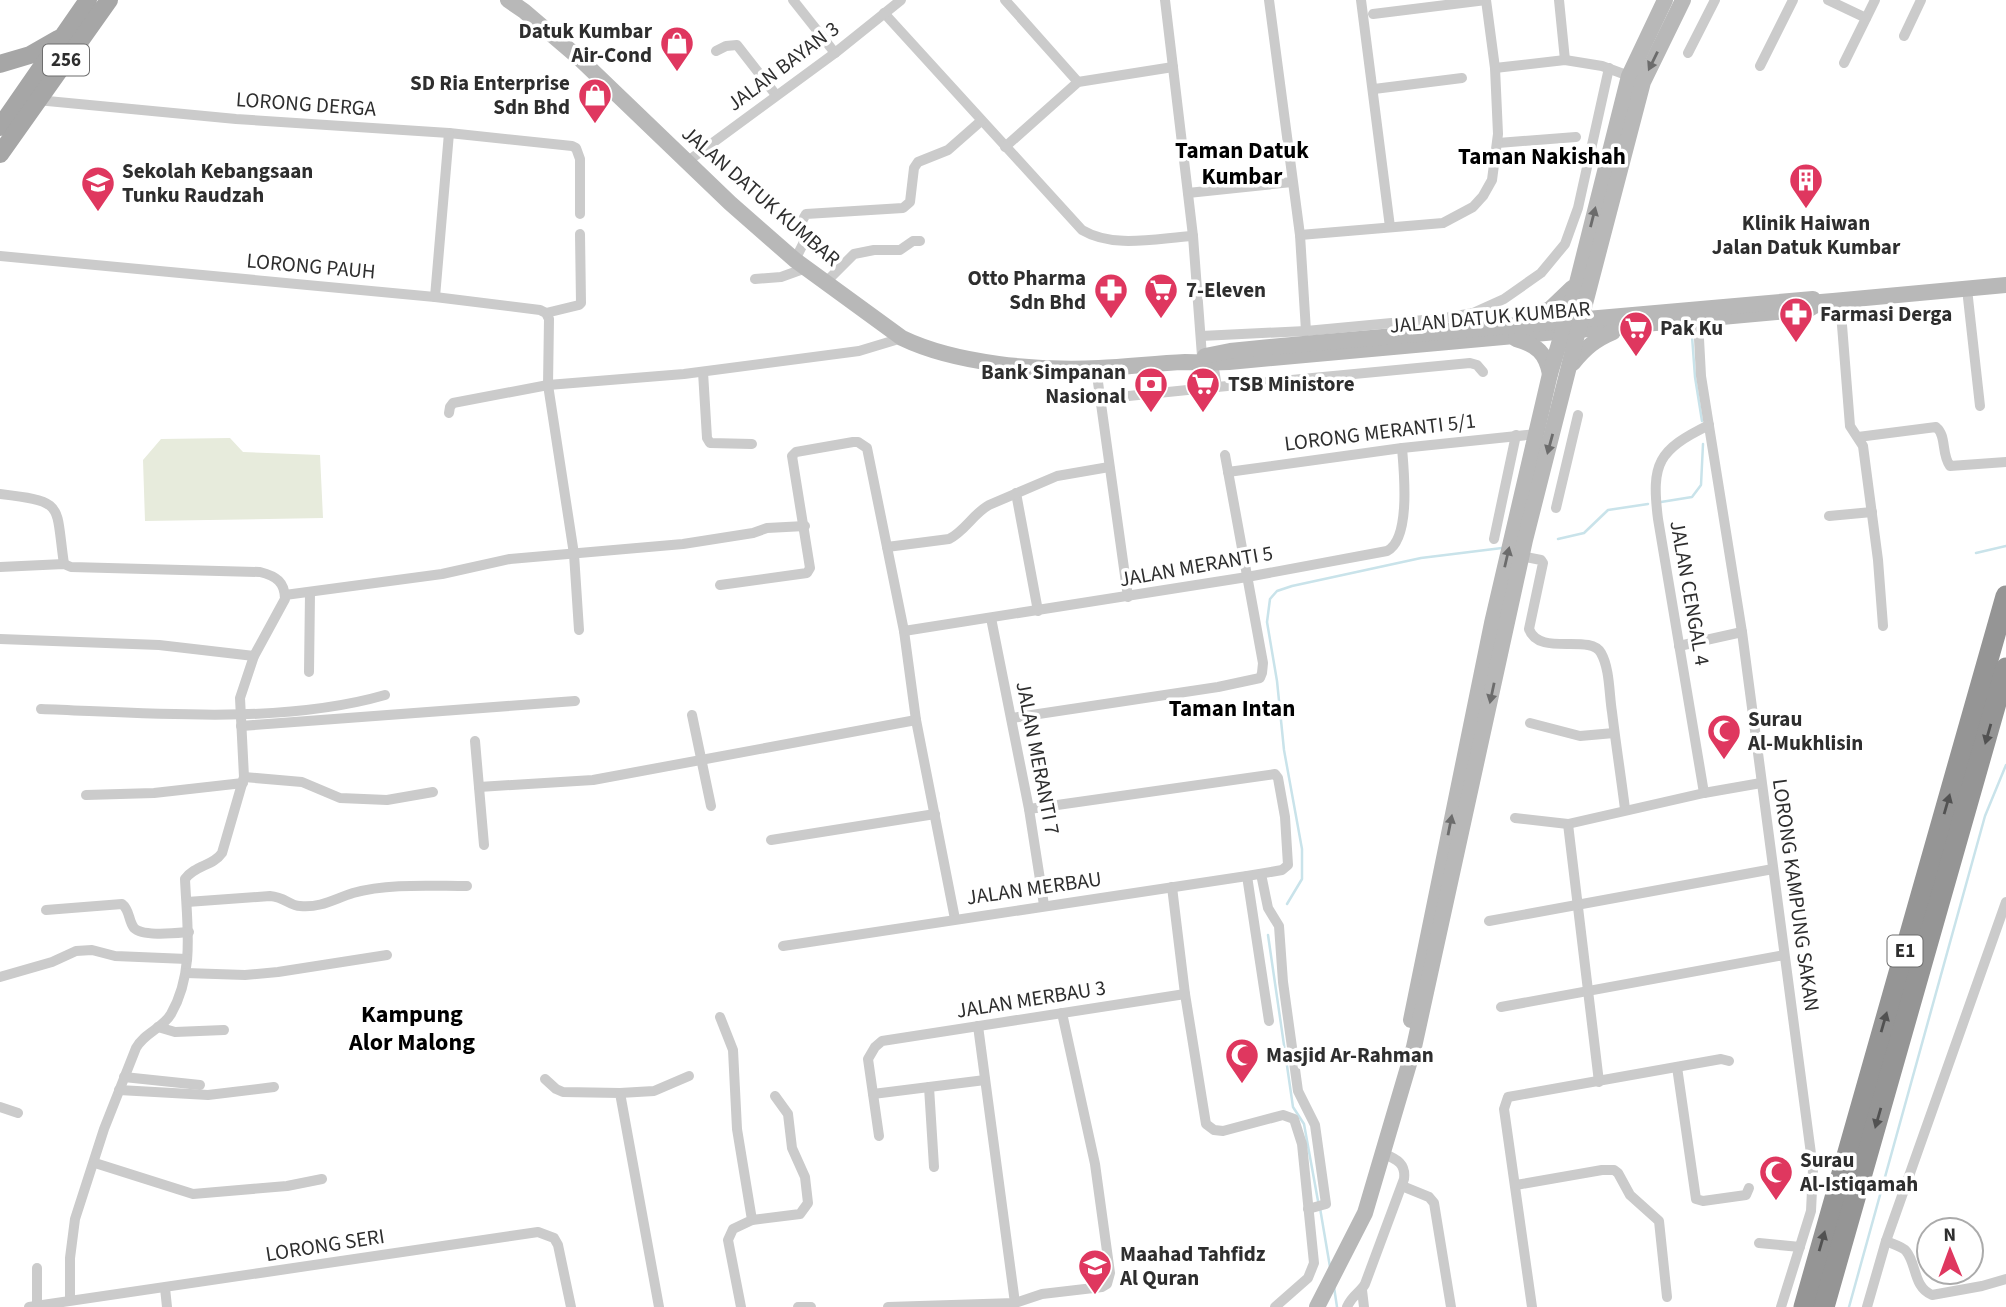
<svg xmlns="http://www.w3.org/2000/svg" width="2006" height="1307" font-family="'Source Sans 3',sans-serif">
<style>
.green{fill:#e7ebdc}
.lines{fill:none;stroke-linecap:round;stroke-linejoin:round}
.stream{stroke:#c9e3ea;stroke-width:2.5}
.street{stroke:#cbcbcb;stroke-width:10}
.secondary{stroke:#b8b8b8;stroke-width:16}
.primary{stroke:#a6a6a6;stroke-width:18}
.highway{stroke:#959595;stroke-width:21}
.oneway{fill:#6c6c6c}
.oneway2{fill:#525252}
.labels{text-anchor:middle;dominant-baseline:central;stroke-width:7;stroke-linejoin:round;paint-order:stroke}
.shield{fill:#fff;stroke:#6d6d6d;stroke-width:2}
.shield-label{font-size:19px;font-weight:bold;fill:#2e2e2e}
.poi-label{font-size:21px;font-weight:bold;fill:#2e2e2e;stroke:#fff;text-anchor:start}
.street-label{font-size:21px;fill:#2e2e2e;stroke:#fff}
.neighbourhood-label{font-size:23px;font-weight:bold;fill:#000;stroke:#fff}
.quarter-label{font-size:24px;font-weight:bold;fill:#000;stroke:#fff}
</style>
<rect width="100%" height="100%" fill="#fff"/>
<polygon class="green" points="230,438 243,452 320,455 323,518 145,521 143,460 161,439"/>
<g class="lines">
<g class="stream">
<polyline points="1692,336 1695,377 1702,421"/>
<polyline points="1661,502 1692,497 1701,485 1703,444"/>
<polyline points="1558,539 1584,533 1608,510 1648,504"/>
<polyline points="1976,553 2006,546"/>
<polyline points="1287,904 1302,879 1302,849 1284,750 1277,681 1267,622 1270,599 1277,591 1292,586 1421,558 1502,548"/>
<polyline points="1268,935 1293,1107 1304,1124 1318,1201"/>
<polyline points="1320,1208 1330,1267"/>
<polyline points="1334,1287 1337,1307"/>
<polyline points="1849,1307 1985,816 2006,765"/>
</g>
<g class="street">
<polyline points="793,0 835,53"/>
<polyline points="1005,0 1078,82"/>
<polyline points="1165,0 1193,236 1202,356"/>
<polyline points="1269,0 1300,235 1306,331"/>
<polyline points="1361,0 1390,227"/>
<polyline points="1559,0 1565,60"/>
<polyline points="1828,0 1866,18"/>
<path d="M 884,13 L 1082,230 C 1114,249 1157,238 1193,236"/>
<polyline points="1373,14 1486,0"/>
<polyline points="1904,36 1921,0"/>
<polyline points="716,51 726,46 737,45 776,95"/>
<polyline points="1688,53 1715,0"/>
<polyline points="1844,63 1875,0"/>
<polyline points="1760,66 1793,0"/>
<polyline points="1495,68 1565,60 1602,66 1629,76"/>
<polyline points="1374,89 1462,78"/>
<polyline points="37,100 236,119 449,133 572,146 576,148 580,159 580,214"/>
<polyline points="1498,143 1576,137"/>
<polyline points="1005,147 1078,82 1173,67"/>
<polyline points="688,161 835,53 901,0"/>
<polyline points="1188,193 1292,182"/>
<polyline points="1300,235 1443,223 1473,207 1483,196 1492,180 1498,134 1495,68 1486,0"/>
<polyline points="0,256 435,297 540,310 546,313 549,319 548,385 574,554 579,630"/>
<polyline points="795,260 804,242 802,221 806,214 903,208 910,202 914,168 918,162 948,150 981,121"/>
<polyline points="755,279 781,277 806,268"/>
<polyline points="826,282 854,254 874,250 900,250 913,241 920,241"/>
<polyline points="1967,289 1980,406"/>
<polyline points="435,297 449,133"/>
<polyline points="1840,300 1850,426 1863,446 1878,560 1883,626"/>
<polyline points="546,313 579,305 581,303 580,234"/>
<polyline points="1698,320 1701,376 1742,632 1813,1169 1811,1211 1781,1307"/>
<polyline points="1201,336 1306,331 1445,318 1473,313 1504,299 1541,273 1565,244 1578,208 1609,68"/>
<polyline points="1096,368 1128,597"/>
<polyline points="703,372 707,438 710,443 752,444"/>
<polyline points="1217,387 1470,363 1477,365 1483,372"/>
<polyline points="1099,399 1217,387 1213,363"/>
<polyline points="449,413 450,407 453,403 548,385 684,374 859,351 902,338"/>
<path d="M 1858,437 L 1936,427 C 1947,436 1941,454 1950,466 L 2006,462"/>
<polyline points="1228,472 1402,448 1537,434"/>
<polyline points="1016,493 1038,611"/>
<path d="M 0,494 C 66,502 55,503 64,564"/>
<polyline points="1556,508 1578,415"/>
<polyline points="1829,516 1872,512"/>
<polyline points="1494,539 1516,435"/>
<path d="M 887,547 L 949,539 C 965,531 973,514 989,505 L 1057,476 L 1109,467"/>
<path d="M 1521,556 L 1541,560 L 1543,563 L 1529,629 C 1539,657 1590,633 1601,653 C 1610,669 1609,694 1612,712 C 1616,745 1621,777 1625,809"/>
<path d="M 0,567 L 64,564 L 71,567 L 260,572 C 276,576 285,582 285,599 L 254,656 L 240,698 L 244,777 L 222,853 C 213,866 195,865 185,879 C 187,925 195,972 171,1014 C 163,1028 144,1033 136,1048 L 104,1129 L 75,1219 L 70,1258 L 70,1300"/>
<polyline points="720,585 807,573 810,568 792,456 796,452 853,442 858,442 867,448 904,631 916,720 955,919"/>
<polyline points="285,595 442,574 510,559 683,544 753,533 767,528 805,526"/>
<polyline points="991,618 1029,809 1044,905"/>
<path d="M 904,631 L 1247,577 L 1387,551 C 1411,539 1404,472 1402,448"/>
<polyline points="0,639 159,645 254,656"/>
<polyline points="1679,646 1742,632"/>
<polyline points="309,672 310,593"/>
<path d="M 41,709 C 149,713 281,725 385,695"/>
<polyline points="692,715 711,806"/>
<polyline points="1012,718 1218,687 1260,678 1262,673 1263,663 1225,455"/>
<polyline points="1530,723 1580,736 1614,733"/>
<polyline points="241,726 575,701"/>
<polyline points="475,741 484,845"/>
<polyline points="244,777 302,782 340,798 387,800 433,792"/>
<polyline points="479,787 593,780 916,720"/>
<path d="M 1704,793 L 1658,519 C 1651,463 1658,450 1709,425"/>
<polyline points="86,795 154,793 243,783"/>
<polyline points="1515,818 1568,824 1704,793 1761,783"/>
<polyline points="1568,824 1599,1082"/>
<polyline points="771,840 935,814"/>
<polyline points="1261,874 1268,908 1279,926 1283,982 1298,1091 1315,1125 1326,1204 1308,1209"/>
<polyline points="1247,876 1269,1021"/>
<polyline points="1172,887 1185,994 1206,1124 1214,1130 1223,1131 1283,1115 1294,1119 1302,1144 1314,1263 1308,1278 1275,1307"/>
<path d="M 187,902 L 270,896 C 285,897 290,906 300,906 C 321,908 334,899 353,893 C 388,883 431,886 467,886"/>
<path d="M 46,910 L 122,904 C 130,910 128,920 134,928 C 143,937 177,933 189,932"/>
<polyline points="1489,921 1773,869"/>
<polyline points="783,946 1247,876 1282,870 1288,865 1285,817 1278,778 1275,774 1029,809"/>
<polyline points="186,973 245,975 278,972 387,955"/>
<polyline points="0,977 52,962 76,951 92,950 115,956 187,959"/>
<polyline points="1501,1007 1784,955"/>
<polyline points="720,1017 733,1050 737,1129 752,1220 733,1229 728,1240 741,1307"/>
<polyline points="978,1026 1015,1303"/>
<polyline points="158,1027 175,1032 224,1030"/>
<polyline points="1677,1067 1696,1199 1703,1201 1746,1195 1749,1188"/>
<polyline points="124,1077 200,1085"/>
<polyline points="545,1079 556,1089 563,1092 620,1093 659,1307"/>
<polyline points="929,1087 934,1167"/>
<polyline points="119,1090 208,1095 274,1087"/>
<polyline points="620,1093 654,1091 689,1076"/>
<polyline points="873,1094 985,1080"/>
<polyline points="0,1107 18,1113"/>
<polyline points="879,1136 868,1059 875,1047 882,1041 1185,994"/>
<polyline points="95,1163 193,1194 287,1186 322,1179"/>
<polyline points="1516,1185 1602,1170 1614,1170 1618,1173 1630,1195 1659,1221 1667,1297"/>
<polyline points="1402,1186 1429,1197 1434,1203 1451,1307"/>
<polyline points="752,1220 800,1214 808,1203 805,1177 792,1148 788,1114 775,1096"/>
<path d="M 1886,1241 C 1892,1244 1902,1246 1906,1251 C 1917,1264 1913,1287 1932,1295 L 1982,1286 L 2006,1279"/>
<polyline points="1759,1243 1800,1247"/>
<polyline points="37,1268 37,1306"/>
<polyline points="165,1288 167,1307"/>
<polyline points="1362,1290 1364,1307"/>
<polyline points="29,1307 538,1232 554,1238 558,1245 571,1307"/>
<polyline points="798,1307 811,1307"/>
<polyline points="888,1307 1015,1303 1042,1294 1102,1287 1107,1284 1110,1273 1095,1164 1062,1013"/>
<path d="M 1347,1307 C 1352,1295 1360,1293 1365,1284 L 1404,1179 C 1406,1164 1397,1159 1384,1154"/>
<polyline points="1532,1307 1504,1109 1508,1097 1721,1059 1729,1061"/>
<polyline points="1867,1307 1886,1241 2006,902"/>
</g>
<g class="secondary">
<path d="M 508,0 L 524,11 L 579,58 L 730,203 L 795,260 L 902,338 C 956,364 1039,371 1099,368 C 1128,367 1156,363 1185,362 C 1200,362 1214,363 1229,362 L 1809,309 L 1821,302 L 1833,301 L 2006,285"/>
<polyline points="1528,318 1550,309 1572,288"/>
<path d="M 1516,339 C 1537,345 1546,353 1550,374"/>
<polyline points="1205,356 1230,351 1281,346 1813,299"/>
<path d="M 1573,363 C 1585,348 1596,339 1613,332"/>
<polyline points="1411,1020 1492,623 1550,374 1577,283 1629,76 1665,0"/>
<polyline points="1317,1307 1365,1213 1414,1047 1525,540 1581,319 1643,82 1683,0"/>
</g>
<g class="primary">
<polyline points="0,64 30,55 58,39"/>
<polyline points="0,127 88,0"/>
<polyline points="0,154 109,0"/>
</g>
<g class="highway">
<polyline points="1804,1307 2006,596"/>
<polyline points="1824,1307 2006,668"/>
</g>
</g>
<defs><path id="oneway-solid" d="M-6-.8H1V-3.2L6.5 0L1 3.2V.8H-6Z" transform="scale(1.75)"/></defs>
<g class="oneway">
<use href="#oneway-solid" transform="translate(1653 61) rotate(116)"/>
<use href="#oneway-solid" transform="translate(1593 217) rotate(-76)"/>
<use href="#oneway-solid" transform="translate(1550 444) rotate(105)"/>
<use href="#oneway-solid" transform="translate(1507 557) rotate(-77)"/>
<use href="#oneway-solid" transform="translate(1492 693) rotate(102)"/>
<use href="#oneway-solid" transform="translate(1450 825) rotate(-79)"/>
</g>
<g class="oneway2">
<use href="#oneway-solid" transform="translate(1988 734) rotate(106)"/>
<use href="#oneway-solid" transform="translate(1947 804) rotate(-74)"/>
<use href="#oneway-solid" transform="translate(1884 1022) rotate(-74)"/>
<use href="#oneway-solid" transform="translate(1878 1118) rotate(106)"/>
<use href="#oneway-solid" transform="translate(1822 1241) rotate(-74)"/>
</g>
<defs>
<g id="shop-pin" transform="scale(1.75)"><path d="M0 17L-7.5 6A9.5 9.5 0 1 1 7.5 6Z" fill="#df375f" stroke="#fff"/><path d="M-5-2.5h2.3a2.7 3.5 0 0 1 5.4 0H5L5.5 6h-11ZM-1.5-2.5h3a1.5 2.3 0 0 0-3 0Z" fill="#fff"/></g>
<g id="building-pin" transform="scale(1.75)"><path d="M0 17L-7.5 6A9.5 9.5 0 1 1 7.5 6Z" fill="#df375f" stroke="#fff"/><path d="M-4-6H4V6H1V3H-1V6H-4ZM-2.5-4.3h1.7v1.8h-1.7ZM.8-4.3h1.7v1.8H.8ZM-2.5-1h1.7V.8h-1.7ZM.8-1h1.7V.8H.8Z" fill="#fff"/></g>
<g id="school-pin" transform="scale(1.75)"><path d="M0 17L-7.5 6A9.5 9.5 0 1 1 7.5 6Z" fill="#df375f" stroke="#fff"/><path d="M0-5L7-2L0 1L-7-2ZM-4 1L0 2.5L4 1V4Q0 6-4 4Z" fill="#fff"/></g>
<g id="pharmacy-pin" transform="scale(1.75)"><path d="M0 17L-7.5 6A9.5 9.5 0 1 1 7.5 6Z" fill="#df375f" stroke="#fff"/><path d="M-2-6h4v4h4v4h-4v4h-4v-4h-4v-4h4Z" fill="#fff"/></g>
<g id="supermarket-pin" transform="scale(1.75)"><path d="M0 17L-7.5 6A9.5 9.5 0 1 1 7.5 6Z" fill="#df375f" stroke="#fff"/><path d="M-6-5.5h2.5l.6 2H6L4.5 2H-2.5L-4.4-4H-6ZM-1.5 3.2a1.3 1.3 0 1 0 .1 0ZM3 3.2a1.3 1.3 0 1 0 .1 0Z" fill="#fff"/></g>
<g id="bank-pin" transform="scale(1.75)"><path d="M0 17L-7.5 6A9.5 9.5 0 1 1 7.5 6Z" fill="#df375f" stroke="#fff"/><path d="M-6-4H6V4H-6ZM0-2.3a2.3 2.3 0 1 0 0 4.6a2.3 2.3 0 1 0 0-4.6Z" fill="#fff"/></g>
<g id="mosque-pin" transform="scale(1.75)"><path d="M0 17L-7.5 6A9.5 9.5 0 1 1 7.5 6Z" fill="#df375f" stroke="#fff"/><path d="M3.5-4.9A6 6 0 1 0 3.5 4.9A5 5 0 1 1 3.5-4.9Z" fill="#fff"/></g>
</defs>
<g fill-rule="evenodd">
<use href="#shop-pin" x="677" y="43"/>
<use href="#shop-pin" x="595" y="95"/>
<use href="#building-pin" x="1806" y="180"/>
<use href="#school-pin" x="98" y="183"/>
<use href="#pharmacy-pin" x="1111" y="290"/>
<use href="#supermarket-pin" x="1161" y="290"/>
<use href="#pharmacy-pin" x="1796" y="314"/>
<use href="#supermarket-pin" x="1636" y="328"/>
<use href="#bank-pin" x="1151" y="384"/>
<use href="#supermarket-pin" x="1203" y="384"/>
<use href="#mosque-pin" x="1724" y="731"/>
<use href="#mosque-pin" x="1242" y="1055"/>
<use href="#mosque-pin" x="1776" y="1172"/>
<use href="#school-pin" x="1095" y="1266"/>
</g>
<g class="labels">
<g class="shield">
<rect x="43" y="44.5" width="46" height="31" rx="5"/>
<rect x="1887.5" y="935.5" width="35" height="31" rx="5"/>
</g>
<g class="shield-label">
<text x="66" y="60">256</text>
<text x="1905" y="951">E1</text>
</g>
<g class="poi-label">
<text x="652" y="31" text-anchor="end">Datuk Kumbar<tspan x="652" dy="24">Air-Cond</tspan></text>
<text x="570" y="83" text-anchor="end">SD Ria Enterprise<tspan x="570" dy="24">Sdn Bhd</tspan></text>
<text x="122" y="171">Sekolah Kebangsaan<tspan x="122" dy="24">Tunku Raudzah</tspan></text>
<text x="1806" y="223" text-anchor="middle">Klinik Haiwan<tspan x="1806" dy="24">Jalan Datuk Kumbar</tspan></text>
<text x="1086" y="278" text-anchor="end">Otto Pharma<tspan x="1086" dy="24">Sdn Bhd</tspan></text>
<text x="1186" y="290">7-Eleven</text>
<text x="1820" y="314">Farmasi Derga</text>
<text x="1660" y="328">Pak Ku</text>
<text x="1126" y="372" text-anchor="end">Bank Simpanan<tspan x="1126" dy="24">Nasional</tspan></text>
<text x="1228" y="384">TSB Ministore</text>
<text x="1748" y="719">Surau<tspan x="1748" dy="24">Al-Mukhlisin</tspan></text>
<text x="1266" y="1055">Masjid Ar-Rahman</text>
<text x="1800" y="1160">Surau<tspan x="1800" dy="24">Al-Istiqamah</tspan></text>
<text x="1120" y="1254">Maahad Tahfidz<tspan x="1120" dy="24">Al Quran</tspan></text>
</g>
<g class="street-label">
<text transform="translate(783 66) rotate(-37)">JALAN BAYAN 3</text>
<text transform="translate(306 104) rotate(4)">LORONG DERGA</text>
<text transform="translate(761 196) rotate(41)">JALAN DATUK KUMBAR</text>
<text transform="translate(311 266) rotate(5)">LORONG PAUH</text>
<text transform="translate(1490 317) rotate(-5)">JALAN DATUK KUMBAR</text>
<text transform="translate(1380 432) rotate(-7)">LORONG MERANTI 5/1</text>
<text transform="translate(1196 566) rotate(-10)">JALAN MERANTI 5</text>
<text transform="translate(1690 593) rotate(80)">JALAN CENGAL 4</text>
<text transform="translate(1038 758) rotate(79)">JALAN MERANTI 7</text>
<text transform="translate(1034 888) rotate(-8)">JALAN MERBAU</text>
<text transform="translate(1796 895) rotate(82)">LORONG KAMPUNG SAKAN</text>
<text transform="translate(1031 999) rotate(-9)">JALAN MERBAU 3</text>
<text transform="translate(325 1245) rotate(-9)">LORONG SERI</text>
</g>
<g class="neighbourhood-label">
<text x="1242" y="150">Taman Datuk<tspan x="1242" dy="26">Kumbar</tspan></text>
<text x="1542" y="156">Taman Nakishah</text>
<text x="1232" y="708">Taman Intan</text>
</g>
<g class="quarter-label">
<text x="412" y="1014">Kampung<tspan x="412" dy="28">Alor Malong</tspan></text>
</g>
</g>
<g transform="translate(1950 1251) rotate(359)"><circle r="33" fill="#ffffff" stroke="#ababab" stroke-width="2"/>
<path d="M0-5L12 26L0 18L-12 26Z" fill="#df375f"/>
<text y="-10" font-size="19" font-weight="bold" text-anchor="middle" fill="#2e2e2e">N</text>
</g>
</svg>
